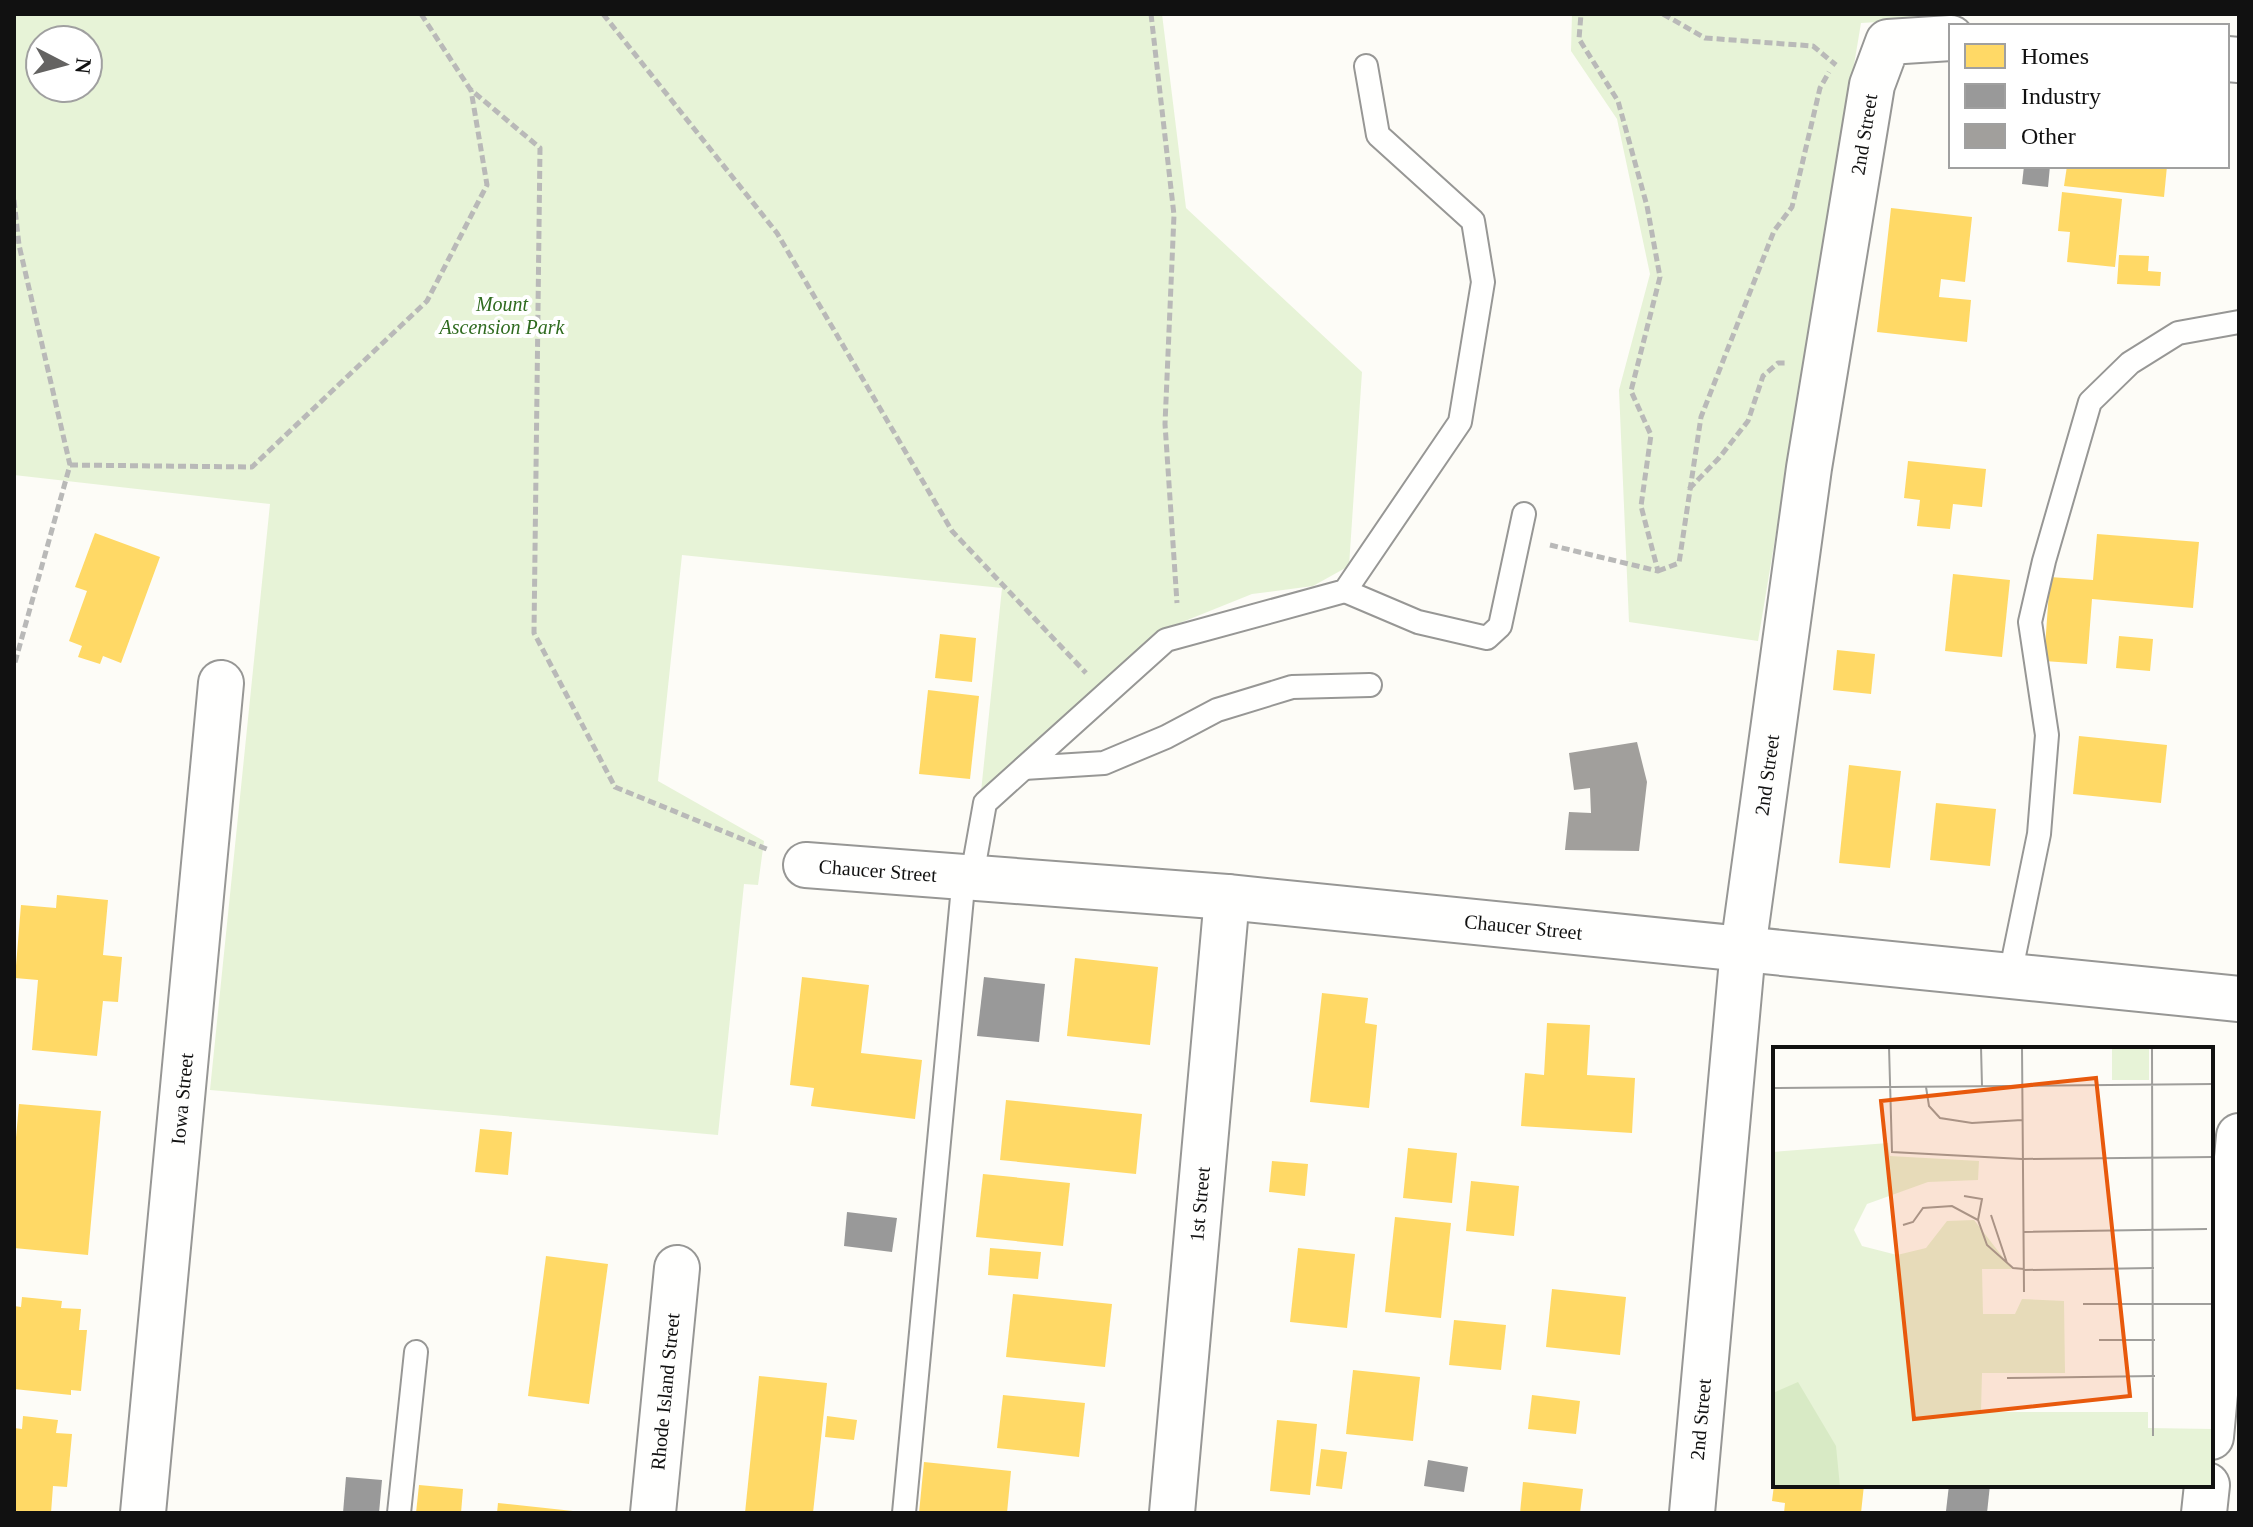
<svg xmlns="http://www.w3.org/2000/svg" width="2253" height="1527" font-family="Georgia,serif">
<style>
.green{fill:#e7f3d7;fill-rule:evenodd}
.homes{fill:#ffd966}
.industry{fill:#999}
.building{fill:#a19f9c}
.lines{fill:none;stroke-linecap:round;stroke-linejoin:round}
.service-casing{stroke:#979795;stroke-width:26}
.minor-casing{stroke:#979795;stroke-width:48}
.path{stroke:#b9b9b8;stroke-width:5;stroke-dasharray:8 4;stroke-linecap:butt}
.service{stroke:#fffffe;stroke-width:22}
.minor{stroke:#fffffe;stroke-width:44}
.labels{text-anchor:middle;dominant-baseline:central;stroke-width:8;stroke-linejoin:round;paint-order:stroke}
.street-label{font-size:20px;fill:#111;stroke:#fff}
.park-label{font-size:20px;font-style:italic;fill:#2f6b1f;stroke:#fff}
.inset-road{fill:none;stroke:#9f9e9b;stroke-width:2}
.view{fill:#e8590c;fill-opacity:0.15;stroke:#e8590c;stroke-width:4}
.inset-edge{fill:none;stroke:#111;stroke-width:4}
</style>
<rect width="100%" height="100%" fill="#fdfcf7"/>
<g class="green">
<path d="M 14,14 L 1162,14 L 1186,208 L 1362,372 L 1349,566 L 1313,586 L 1252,594 L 1155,633 L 981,792 L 1002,588 L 682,555 L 658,781 L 764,841 L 758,885 L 744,884 L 718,1135 L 210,1090 L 270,504 L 14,475 ZM 40,40 L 88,40 L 88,88 L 40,88 Z"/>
<polygon points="1572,14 1948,14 1948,18 1861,23 1758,641 1629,622 1619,390 1650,274 1617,119 1571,51"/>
</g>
<g class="homes">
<polygon points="2067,166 2167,166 2164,197 2064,186"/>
<polygon points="2062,192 2122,199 2115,267 2067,262 2070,232 2058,231"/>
<polygon points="1891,208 1972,217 1965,282 1941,279 1939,297 1971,300 1967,342 1877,332"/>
<polygon points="2119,255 2149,256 2148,271 2161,272 2160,286 2117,284"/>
<polygon points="1908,461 1986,469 1982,507 1953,504 1950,529 1917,526 1920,500 1904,498"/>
<polygon points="95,533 160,557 121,663 103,656 100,664 78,657 82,646 69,641 87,591 75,587"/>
<polygon points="2097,534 2199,542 2193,608 2092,599 2087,664 2044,661 2050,577 2093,580"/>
<polygon points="1953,574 2010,580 2002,657 1945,651"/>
<polygon points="940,634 976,638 972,682 935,678"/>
<polygon points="2119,636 2153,639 2150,671 2116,668"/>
<polygon points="1837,650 1875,654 1871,694 1833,690"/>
<polygon points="928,690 979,696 970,779 919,774"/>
<polygon points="2079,736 2167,745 2161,803 2073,794"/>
<polygon points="1849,765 1901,771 1890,868 1839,863"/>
<polygon points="1936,803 1996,809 1990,866 1930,860"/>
<polygon points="57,895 108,900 103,955 122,957 118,1002 103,1001 97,1056 32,1050 38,980 15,978 21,905 56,908"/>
<polygon points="1075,958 1158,967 1150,1045 1067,1036"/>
<polygon points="802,977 869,985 861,1053 922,1060 915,1119 811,1106 814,1088 790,1085"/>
<polygon points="1322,993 1368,998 1365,1023 1377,1025 1369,1108 1310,1102"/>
<polygon points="1547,1023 1590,1025 1587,1075 1635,1078 1632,1133 1521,1126 1525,1073 1544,1075"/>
<polygon points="1006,1100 1142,1114 1136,1174 1000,1160"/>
<polygon points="19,1104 101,1111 88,1255 14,1248 14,1160"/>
<polygon points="480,1129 512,1132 508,1175 475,1172"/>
<polygon points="1408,1148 1457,1153 1452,1203 1403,1198"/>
<polygon points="1272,1161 1308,1164 1305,1196 1269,1192"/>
<polygon points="983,1174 1070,1183 1063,1246 976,1237"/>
<polygon points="1471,1181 1519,1186 1514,1236 1466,1231"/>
<polygon points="1395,1217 1451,1223 1441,1318 1385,1312"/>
<polygon points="990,1248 1041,1252 1038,1279 988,1275"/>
<polygon points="1298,1248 1355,1254 1347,1328 1290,1322"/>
<polygon points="546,1256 608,1264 589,1404 528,1396"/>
<polygon points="1552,1289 1626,1297 1620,1355 1546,1347"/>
<polygon points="1013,1294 1112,1304 1105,1367 1006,1357"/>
<polygon points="22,1297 62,1301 61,1308 81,1309 79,1330 87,1330 81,1391 71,1390 71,1395 14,1389 14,1306 21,1307"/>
<polygon points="1454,1320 1506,1325 1501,1370 1449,1365"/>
<polygon points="1353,1370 1420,1377 1413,1441 1346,1434"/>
<polygon points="759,1376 827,1383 813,1513 745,1513"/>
<polygon points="1003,1395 1085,1403 1079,1457 997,1448"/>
<polygon points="1532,1395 1580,1401 1576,1434 1528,1429"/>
<polygon points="23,1416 58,1420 56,1433 72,1434 67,1487 53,1486 51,1513 14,1513 14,1428 22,1429"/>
<polygon points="827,1416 857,1420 854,1440 825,1437"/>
<polygon points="1277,1420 1317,1424 1310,1495 1270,1491"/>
<polygon points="1321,1449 1347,1452 1342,1489 1316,1486"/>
<polygon points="924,1462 1011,1471 1007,1513 919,1513"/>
<polygon points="1523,1482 1583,1489 1580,1513 1520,1513"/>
<polygon points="419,1485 463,1489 461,1513 416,1513"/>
<polygon points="1774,1485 1864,1485 1861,1513 1784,1513 1785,1503 1772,1501"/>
<polygon points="498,1503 573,1511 572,1513 497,1513"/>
</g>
<g class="industry">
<polygon points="2024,166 2050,166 2048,187 2022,184"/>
<polygon points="984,977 1045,984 1039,1042 977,1036"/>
<polygon points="847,1212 897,1218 892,1252 844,1246"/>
<polygon points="1428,1460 1468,1467 1464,1492 1424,1486"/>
<polygon points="346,1477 382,1480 379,1513 343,1513"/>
<polygon points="1949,1485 1990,1485 1987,1513 1946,1511"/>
</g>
<polygon class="building" points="1637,742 1647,782 1639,851 1565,850 1569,812 1591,813 1590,788 1574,790 1569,753"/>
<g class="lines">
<g class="service-casing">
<g id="service">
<polyline points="1345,591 1418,622 1487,638 1500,626 1524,514"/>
<polyline points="1024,768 1104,763 1166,737 1217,710 1292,687 1370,685"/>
<polyline points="972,876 985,803 1166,640 1345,591 1460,422 1483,282 1473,221 1378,135 1366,66"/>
<polyline points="2010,975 2039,834 2047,735 2030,622 2044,561 2090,402 2130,363 2178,333 2239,322"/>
<polyline points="399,1513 416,1352"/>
<polyline points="904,1513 964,876"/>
</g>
</g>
<g class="minor-casing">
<g id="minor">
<polyline points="2227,59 2239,60"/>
<path id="s1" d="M 806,865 L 1227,897 L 2239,999"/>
<polyline points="2211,1437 2239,1136"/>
<path id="s2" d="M 143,1513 L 221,683"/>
<path id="s3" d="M 653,1513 L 677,1268"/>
<path id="s4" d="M 1172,1513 L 1227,897"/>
<path id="s5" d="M 1692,1513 L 1743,949 L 1809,468 L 1872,85 L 1888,42 L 1951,38"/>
<polyline points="2204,1513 2207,1485"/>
</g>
</g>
<g class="path">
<polyline points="421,14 470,89 540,148 534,633 615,787 769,850"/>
<polyline points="603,14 777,233 952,531 1086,673"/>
<polyline points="1151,14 1174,215 1165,424 1177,603"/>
<polyline points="1663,14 1705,38 1813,46 1836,65"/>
<polyline points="14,200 19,245 70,465 14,666"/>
<polyline points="70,465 252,467 427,301 487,185 471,90"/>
<polyline points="1689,489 1719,458 1748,421 1763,376 1778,363 1785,363"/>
<polyline points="1550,545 1658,571 1641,506 1651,435 1631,391 1660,277 1647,206 1618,101 1579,39 1581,14"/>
<polyline points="1658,571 1679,563 1701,417 1774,231 1792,207 1820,88 1829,72"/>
</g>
<use href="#service" class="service"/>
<use href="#minor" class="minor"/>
</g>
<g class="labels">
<g class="street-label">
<text stroke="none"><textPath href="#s5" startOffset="1390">2nd Street</textPath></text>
<text stroke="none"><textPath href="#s5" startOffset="742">2nd Street</textPath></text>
<text stroke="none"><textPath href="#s1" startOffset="72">Chaucer Street</textPath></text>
<text stroke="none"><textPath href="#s1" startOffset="720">Chaucer Street</textPath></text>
<text stroke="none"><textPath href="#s2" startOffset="416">Iowa Street</textPath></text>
<text stroke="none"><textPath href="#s4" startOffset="310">1st Street</textPath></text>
<text stroke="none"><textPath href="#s3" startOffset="122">Rhode Island Street</textPath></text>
<text stroke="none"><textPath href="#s5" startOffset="94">2nd Street</textPath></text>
</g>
<g class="park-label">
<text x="502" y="304">Mount<tspan x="502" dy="23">Ascension Park</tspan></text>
</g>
</g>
<g transform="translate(1773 1047)">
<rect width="440" height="440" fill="#fdfcf7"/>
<path d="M 339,0 L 376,0 L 376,33 L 339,33 ZM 115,96 L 117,109 L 206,114 L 205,133 L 155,135 L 94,157 L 81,183 L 89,199 L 124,208 L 153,201 L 174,174 L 201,173 L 239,222 L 209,222 L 210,267 L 242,267 L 249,252 L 291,254 L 292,326 L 209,326 L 208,365 L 375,365 L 375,381 L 440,382 L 440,440 L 0,440 L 0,105 Z" fill="#e7f3d7"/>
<path d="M 25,335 L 63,399 L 67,440 L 0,440 L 0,346 Z" fill="#d8eac5"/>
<path class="inset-road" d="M 116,0 L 119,105 L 249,112 L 440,110M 208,0 L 209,39M 249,0 L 251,245M 379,0 L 380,389M 379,1 L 440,0M 153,40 L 156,59 L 167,71 L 199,76 L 249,73M 0,41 L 440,37M 191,149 L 209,152 L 205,173M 218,168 L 234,216M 130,178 L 140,175 L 150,161 L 179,159 L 205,173 L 214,198 L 240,221 L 251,222M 250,185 L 434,182M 251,223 L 381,221M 310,257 L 440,257M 326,293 L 382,293M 234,331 L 382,329"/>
<path class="view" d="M 323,31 L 357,349 L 141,372 L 108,54 Z"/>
<rect width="440" height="440" class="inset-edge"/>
</g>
<rect width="2253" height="1527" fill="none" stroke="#111111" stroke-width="32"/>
<rect x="1949" y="24" width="280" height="144" fill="#ffffff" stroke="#a0a0a0" stroke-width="2"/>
<rect x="1965" y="44" width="40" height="24" fill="#ffd966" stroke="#a0a0a0" stroke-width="2"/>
<text x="2021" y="64" font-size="24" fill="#111111">Homes</text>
<rect x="1965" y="84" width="40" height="24" fill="#999999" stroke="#a0a0a0" stroke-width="2"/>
<text x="2021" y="104" font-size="24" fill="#111111">Industry</text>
<rect x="1965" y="124" width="40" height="24" fill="#a19f9c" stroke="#a0a0a0" stroke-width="2"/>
<text x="2021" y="144" font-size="24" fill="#111111">Other</text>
<g transform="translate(64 64) rotate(96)"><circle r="38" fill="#ffffff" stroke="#a0a0a0" stroke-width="2"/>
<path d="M0-6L14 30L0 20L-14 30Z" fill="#646362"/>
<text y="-12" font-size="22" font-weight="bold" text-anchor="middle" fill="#111111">N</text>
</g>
</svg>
